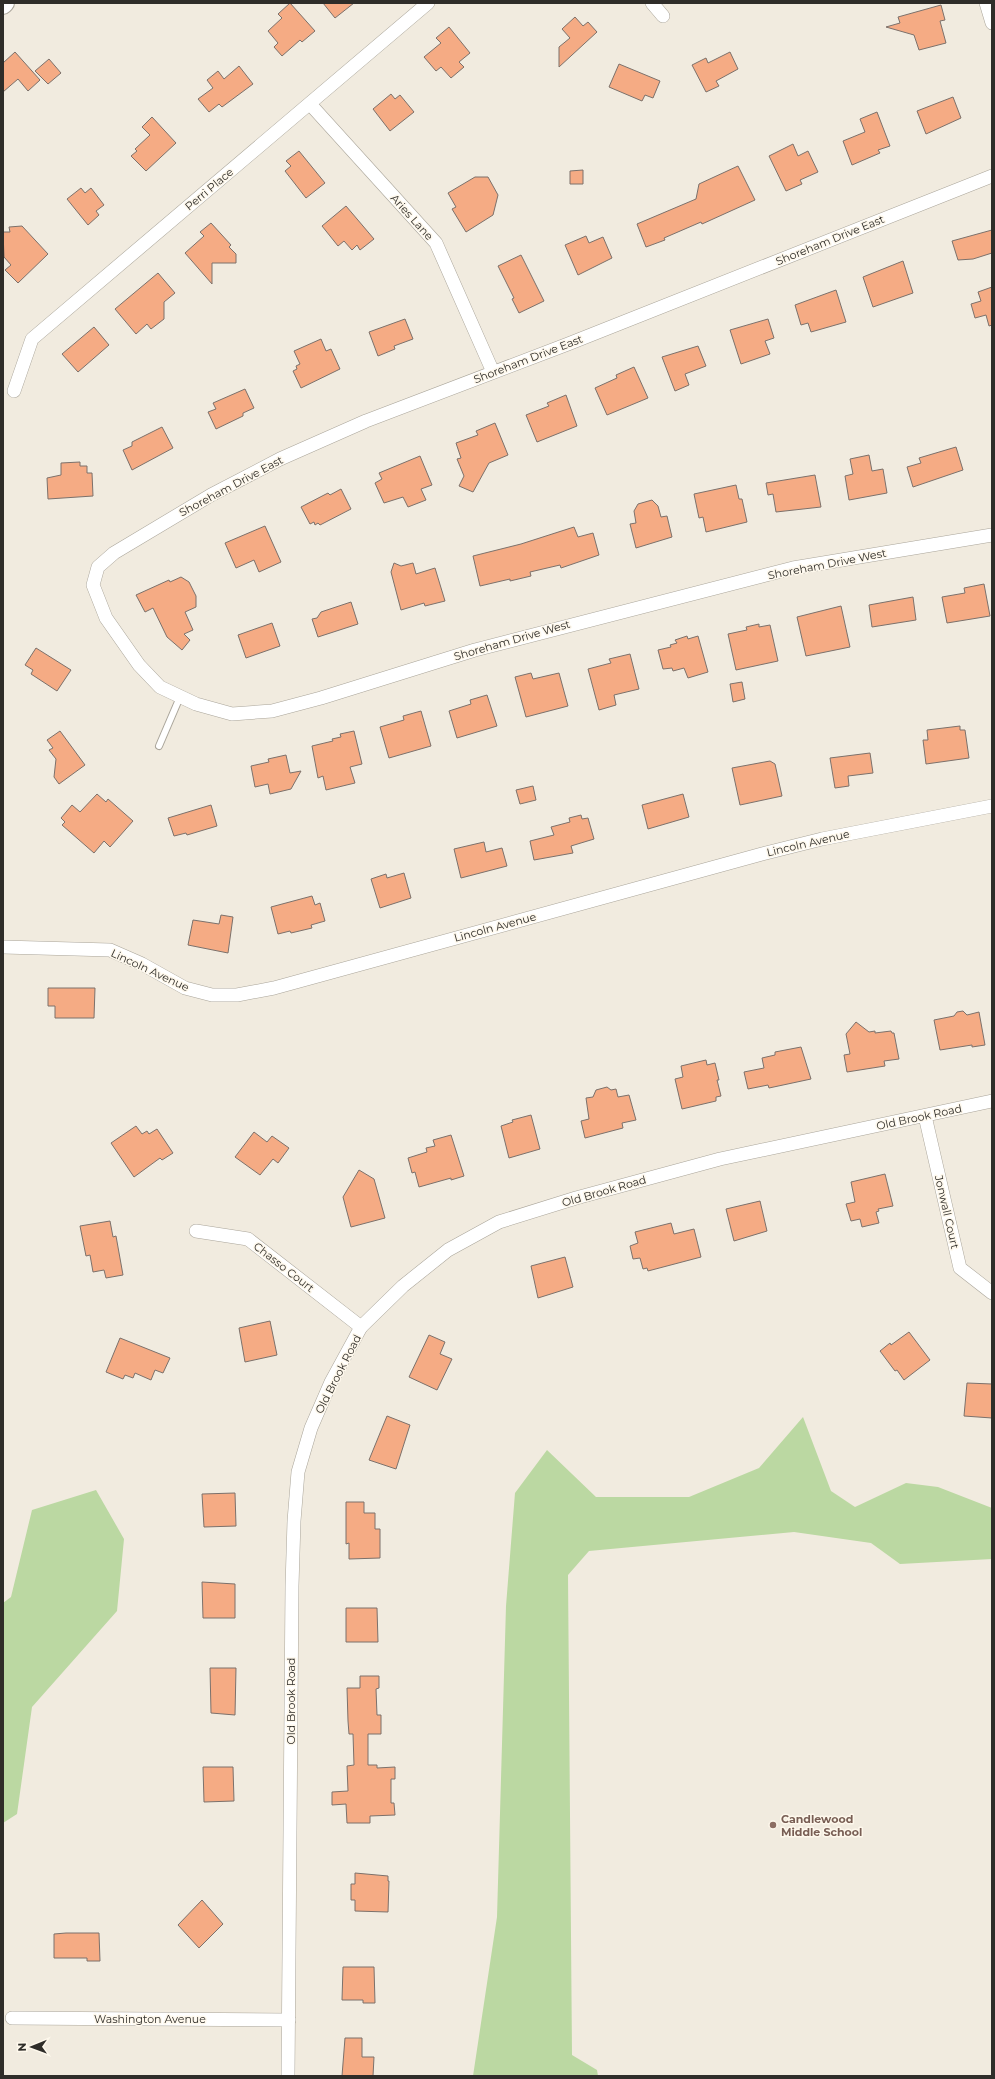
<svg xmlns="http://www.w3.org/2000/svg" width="995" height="2079" font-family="Montserrat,sans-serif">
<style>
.green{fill:#bbd8a2}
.building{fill:#f5ab84;stroke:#7c716b}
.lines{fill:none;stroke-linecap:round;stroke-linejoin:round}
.lane-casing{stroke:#aaa59a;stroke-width:8}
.street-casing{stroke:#aaa59a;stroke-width:14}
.secondary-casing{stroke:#aaa59a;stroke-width:20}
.lane{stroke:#fff;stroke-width:6}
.street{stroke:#fff;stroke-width:13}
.secondary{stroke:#fff;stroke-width:18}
.education-dot{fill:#8d6e63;stroke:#fef8ec;stroke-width:1.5}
.labels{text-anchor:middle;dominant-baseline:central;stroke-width:3;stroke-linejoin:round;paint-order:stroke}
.street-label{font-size:11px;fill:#2f2d29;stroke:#fef8ec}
.education-label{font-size:11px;font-weight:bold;fill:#785e54;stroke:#fef8ec;text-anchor:start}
</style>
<rect width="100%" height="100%" fill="#f1ebdf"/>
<g class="green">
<polygon points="803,1417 831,1491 855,1507 906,1483 938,1487 992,1508 992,1559 900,1564 871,1543 794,1532 589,1551 568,1575 572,2055 597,2070 598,2076 473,2076 497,1917 506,1606 515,1493 547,1450 596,1497 689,1497 759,1468"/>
<polygon points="96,1490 124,1539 117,1611 32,1707 17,1814 3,1823 3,1603 11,1597 32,1510"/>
</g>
<g class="building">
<polygon points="290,3 315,31 302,42 300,40 282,56 274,47 278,43 268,31 282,18 278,14"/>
<polygon points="323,3 354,3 335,18"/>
<polygon points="941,5 945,20 940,21 946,43 919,50 914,35 886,27 900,23 898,17"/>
<polygon points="575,17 583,26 588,22 597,32 559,67 559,47 570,38 562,29"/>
<polygon points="449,27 470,53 459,62 464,67 451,78 441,67 436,71 424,57 441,43 436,38"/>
<polygon points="15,52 40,80 28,91 18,79 3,92 3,63"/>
<polygon points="730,52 738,69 716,81 719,86 706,92 692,65 706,58 708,63"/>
<polygon points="49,59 61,73 48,84 35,71"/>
<polygon points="619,64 660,81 653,98 645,95 642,101 609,87"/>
<polygon points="239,66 253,84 222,107 219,104 209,112 198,99 213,88 207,80 218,71 224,79"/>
<polygon points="391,94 395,99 400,95 414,112 390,131 373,109"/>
<polygon points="953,97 961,118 926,134 917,111"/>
<polygon points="877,112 890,146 878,150 880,153 852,165 843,141 865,132 860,119"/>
<polygon points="152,117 176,143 146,171 131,156 137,151 135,149 150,135 142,127"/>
<polygon points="793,144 798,156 808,151 818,172 800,180 802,184 786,191 769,156"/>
<polygon points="299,151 325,183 306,198 285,171 291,166 286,161"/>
<polygon points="738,166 755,200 702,224 701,222 664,238 665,240 646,247 637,224 696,199 699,184"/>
<polygon points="583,170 583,184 570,184 570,171"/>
<polygon points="475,177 488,177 498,195 493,215 466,232 452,209 456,207 448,193"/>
<polygon points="81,188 85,193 91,188 104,205 96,211 99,215 88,225 67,199"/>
<polygon points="346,206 374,239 360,250 357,245 352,250 344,241 338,246 322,226"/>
<polygon points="211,223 231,245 229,247 236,254 236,263 212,263 212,284 185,253 204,236 200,232"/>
<polygon points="22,226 48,254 18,283 5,270 11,265 4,257 3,232 10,232 9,227"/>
<polygon points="992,230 992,253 973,259 958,260 952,241"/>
<polygon points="586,236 589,243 603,237 612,258 578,275 565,245"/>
<polygon points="521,255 544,301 519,313 512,299 514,298 498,266"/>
<polygon points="903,261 913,293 873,307 863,277"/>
<polygon points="158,273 175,293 164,302 164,319 151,329 147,324 136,334 115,309"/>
<polygon points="992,287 992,325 989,326 986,315 975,318 971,304 981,301 978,292"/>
<polygon points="836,290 846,322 811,332 808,323 801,325 795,305"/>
<polygon points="405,319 413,339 394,346 395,349 378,356 369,332"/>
<polygon points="768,319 774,338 765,341 770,354 741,364 730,330"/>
<polygon points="94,327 109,345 78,372 62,354"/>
<polygon points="321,339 326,351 331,349 340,369 301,388 293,371 297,369 296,366 300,364 294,351"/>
<polygon points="698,346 706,366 685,374 689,385 675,391 662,357"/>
<polygon points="634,367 648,398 607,415 595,388 617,378 616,375"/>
<polygon points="245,389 254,408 243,413 243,416 216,429 208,412 216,409 213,403"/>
<polygon points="566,395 577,426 537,442 526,415 549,406 547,403"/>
<polygon points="495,423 508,455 489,463 473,492 459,486 464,476 457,459 461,458 456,443 478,435 476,431"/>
<polygon points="162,427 173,448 132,470 123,450 132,446 132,442"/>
<polygon points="956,447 963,470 913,487 907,467 921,463 919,458"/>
<polygon points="869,455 872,471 883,469 887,493 849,500 845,476 853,474 850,459"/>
<polygon points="420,456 432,485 421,489 426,500 408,507 403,497 384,503 375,483 382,479 379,473"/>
<polygon points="80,462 80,466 87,466 87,473 92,473 93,496 48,499 47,478 61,475 61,463"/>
<polygon points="815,475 821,507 776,512 773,494 768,495 766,483"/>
<polygon points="736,485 739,499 742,499 747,522 706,532 703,517 699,518 694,494"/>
<polygon points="341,489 351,509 320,525 318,523 315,525 314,522 310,524 301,507 328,493 330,495"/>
<polygon points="652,500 658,506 661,517 667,516 672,537 636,548 630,524 636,523 634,511 638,504"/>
<polygon points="265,526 281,562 259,572 254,560 236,568 225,543"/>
<polygon points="574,527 578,537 593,533 599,555 561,568 560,565 530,572 531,576 510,581 510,579 480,586 473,556 521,544"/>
<polygon points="394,563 401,566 413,563 416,574 435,568 445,601 425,606 424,603 401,610 391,572"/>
<polygon points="181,577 189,582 196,596 196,607 185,612 193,630 184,634 190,640 182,650 167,637 153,608 145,612 136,595 169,580 170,582"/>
<polygon points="984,584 990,616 947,623 942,597 965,593 964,588"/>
<polygon points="913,597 916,620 872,627 869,605"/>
<polygon points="351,602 358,624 318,637 312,619 317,618 321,612"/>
<polygon points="841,606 850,647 806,656 797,617"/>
<polygon points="272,623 280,646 246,658 238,635"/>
<polygon points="759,624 759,627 770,625 778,661 736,670 728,634 747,630 746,627"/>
<polygon points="687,636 688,639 698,636 708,672 688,678 684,668 673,671 672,668 663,669 658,650 671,647 670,645 677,643 675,640"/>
<polygon points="36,648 71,670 57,691 31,674 33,670 25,665"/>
<polygon points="630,654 639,689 614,695 616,705 599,710 588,669 611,663 609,659"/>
<polygon points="531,673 533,679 559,673 568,706 526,717 515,677"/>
<polygon points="742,682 745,699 733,702 730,684"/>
<polygon points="487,695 497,726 457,738 449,711 471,704 470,700"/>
<polygon points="421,711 431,746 389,758 380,727 404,720 403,716"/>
<polygon points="960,726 960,730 965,730 969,758 926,764 923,740 928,740 927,730"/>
<polygon points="60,731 85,765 59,784 54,777 56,759 49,750 53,748 47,740"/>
<polygon points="354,731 362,764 350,767 355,783 326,790 323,776 318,778 312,746 333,741 332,739 341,737 340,734"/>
<polygon points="870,753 873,773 848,776 849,786 835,788 830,758"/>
<polygon points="286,755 290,773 301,771 291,789 270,794 268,784 255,787 251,766 269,762 268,759"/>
<polygon points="770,761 775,764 782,796 740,805 732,768"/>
<polygon points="533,786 536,800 520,804 516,790"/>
<polygon points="97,794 106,802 108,799 133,821 110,847 104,841 94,853 62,825 65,822 61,818 72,805 80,812"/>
<polygon points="683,794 689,817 648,829 642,805"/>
<polygon points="211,805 217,826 187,835 186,833 174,836 168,818"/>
<polygon points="581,815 582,819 588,818 594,839 571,846 573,853 534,860 530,841 554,835 551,827 570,822 569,818"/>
<polygon points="484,842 486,852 502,848 507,866 461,878 454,849"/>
<polygon points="404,873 411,898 380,908 371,879 386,874 387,878"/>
<polygon points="312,896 315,905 320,903 325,921 311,925 312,928 291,933 290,931 278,934 271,907"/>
<polygon points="221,915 233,917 228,953 188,945 193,920 219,924"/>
<polygon points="48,988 95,988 94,1018 55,1018 55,1006 48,1006"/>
<polygon points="963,1011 967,1015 979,1012 985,1045 972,1047 972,1045 940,1050 934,1020 954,1016 957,1012"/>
<polygon points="856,1022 869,1032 875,1031 875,1033 891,1031 892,1033 894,1033 899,1059 884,1061 885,1066 847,1072 844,1055 850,1054 846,1034"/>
<polygon points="801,1047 811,1079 769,1088 768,1085 748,1089 744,1072 764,1068 762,1058 775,1055 775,1052"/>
<polygon points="706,1060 707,1065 715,1063 719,1080 717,1080 721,1096 716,1097 716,1101 682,1109 675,1079 683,1077 681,1066"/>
<polygon points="607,1087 611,1090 616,1089 618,1097 629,1095 636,1120 622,1123 623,1128 585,1138 581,1121 589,1119 586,1098 593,1097 596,1090"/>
<polygon points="531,1115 540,1149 509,1158 501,1126 513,1122 512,1120"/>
<polygon points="136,1126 142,1134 147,1131 149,1134 157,1129 173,1153 162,1160 160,1158 134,1177 111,1143"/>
<polygon points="254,1132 267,1142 272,1136 289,1148 278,1163 273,1159 260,1175 235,1157"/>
<polygon points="451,1135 464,1176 451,1180 451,1178 419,1187 415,1172 412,1173 408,1158 427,1152 426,1148 435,1146 433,1140"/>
<polygon points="359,1170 374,1179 385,1218 351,1227 343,1197"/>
<polygon points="885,1174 893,1206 878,1209 879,1211 876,1212 879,1223 862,1227 860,1219 851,1221 846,1204 855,1202 851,1182"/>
<polygon points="760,1201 767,1231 734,1241 726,1209"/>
<polygon points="110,1221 113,1237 116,1236 123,1275 106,1278 104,1270 93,1272 90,1255 86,1256 80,1226"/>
<polygon points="671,1223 674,1234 694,1229 701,1257 648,1271 647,1268 643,1269 640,1258 633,1259 630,1246 638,1243 635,1232"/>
<polygon points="565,1257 573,1287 538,1298 531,1266"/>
<polygon points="270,1321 277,1355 245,1362 239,1328"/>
<polygon points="909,1332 930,1360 904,1380 897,1370 895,1371 880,1351 890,1343 891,1345"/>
<polygon points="429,1335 445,1342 440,1354 452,1359 437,1390 409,1377"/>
<polygon points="120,1338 170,1358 163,1373 155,1370 151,1380 135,1373 133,1378 125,1375 123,1379 106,1372"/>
<polygon points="967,1383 992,1384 992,1418 964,1416"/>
<polygon points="387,1416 410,1425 396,1469 369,1460"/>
<polygon points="235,1493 236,1526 204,1527 202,1494"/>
<polygon points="346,1502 364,1502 364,1513 375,1513 375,1529 380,1529 380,1558 349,1559 349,1543 346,1544"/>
<polygon points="202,1582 235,1584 235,1618 203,1618"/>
<polygon points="346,1608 377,1608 378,1642 346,1642"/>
<polygon points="210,1668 236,1668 235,1715 211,1713"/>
<polygon points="360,1676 379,1676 379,1688 376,1689 377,1715 381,1715 381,1734 368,1734 368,1765 377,1765 377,1768 395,1767 395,1779 391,1779 391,1803 394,1803 395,1815 370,1816 370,1823 347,1823 346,1804 332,1805 332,1792 348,1791 347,1766 354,1765 353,1734 349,1734 348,1721 347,1688 360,1688"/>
<polygon points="203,1767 233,1767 234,1801 204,1802"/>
<polygon points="355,1873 388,1876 388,1881 389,1881 388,1912 355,1911 355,1900 351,1900 351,1884 355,1884"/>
<polygon points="202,1900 223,1924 199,1948 178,1925"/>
<polygon points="66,1933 99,1933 100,1961 87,1961 87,1958 54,1958 54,1934"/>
<polygon points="343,1967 374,1967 375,2003 363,2003 363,2000 342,2000"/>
<polygon points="345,2038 362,2038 362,2057 374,2057 373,2076 342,2076"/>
</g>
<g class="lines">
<g class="lane-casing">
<polyline id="lane" points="159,746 180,697"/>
</g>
<g class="street-casing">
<g id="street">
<polyline points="652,3 663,16"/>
<polyline points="986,3 992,23"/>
<polyline points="310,104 436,243 493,372"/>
<polyline points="992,176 568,344 366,421 280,459 211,495 114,553 98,567 93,585 106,618 139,665 160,687 196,704 232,714 272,711 321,698 475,650 793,568 992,535"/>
<polyline points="14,391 32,339 428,3"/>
<polyline points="3,947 110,950 142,964 185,988 212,995 237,995 274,988 762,854 822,839 992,806"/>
<polyline points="925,1116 960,1268 992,1293"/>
<polyline points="196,1231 248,1239 361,1327"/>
<polyline points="12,2018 289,2020"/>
<polyline points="288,2076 292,1586 294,1521 298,1472 311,1428 331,1382 361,1327 403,1286 448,1250 499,1222 576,1198 720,1159 992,1101"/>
</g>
</g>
<g class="secondary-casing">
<polyline id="secondary" points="3,5 5,3"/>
</g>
<use href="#lane" class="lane"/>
<use href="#street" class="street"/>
<use href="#secondary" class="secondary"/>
</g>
<circle class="education-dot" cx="773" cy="1825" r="4"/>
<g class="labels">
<g class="street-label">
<text transform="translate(209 189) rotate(-40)">Perri Place</text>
<text transform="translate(412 217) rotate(48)">Aries Lane</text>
<text transform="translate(830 240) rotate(-22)">Shoreham Drive East</text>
<text transform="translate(528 359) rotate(-21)">Shoreham Drive East</text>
<text transform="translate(231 486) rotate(-28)">Shoreham Drive East</text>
<text transform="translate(827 564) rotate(-11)">Shoreham Drive West</text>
<text transform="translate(512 640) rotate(-16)">Shoreham Drive West</text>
<text transform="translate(808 843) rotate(-13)">Lincoln Avenue</text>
<text transform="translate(495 927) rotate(-15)">Lincoln Avenue</text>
<text transform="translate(150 970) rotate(25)">Lincoln Avenue</text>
<text transform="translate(919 1117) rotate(-12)">Old Brook Road</text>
<text transform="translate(604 1191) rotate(-16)">Old Brook Road</text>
<text transform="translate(947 1212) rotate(77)">Jonwall Court</text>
<text transform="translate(284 1267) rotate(38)">Chasso Court</text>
<text transform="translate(338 1374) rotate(-63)">Old Brook Road</text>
<text transform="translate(291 1701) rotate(-90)">Old Brook Road</text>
<text x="150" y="2019">Washington Avenue</text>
</g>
<g class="education-label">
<text x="781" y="1819">Candlewood<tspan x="781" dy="13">Middle School</tspan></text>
</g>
</g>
<rect width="995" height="2079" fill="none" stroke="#2f2d29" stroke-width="8"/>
<g transform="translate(32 2047) rotate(269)" stroke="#fef8ec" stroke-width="3" paint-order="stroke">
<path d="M0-3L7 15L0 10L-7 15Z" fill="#2f2d29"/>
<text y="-6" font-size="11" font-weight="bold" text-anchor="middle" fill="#2f2d29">N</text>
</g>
</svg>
